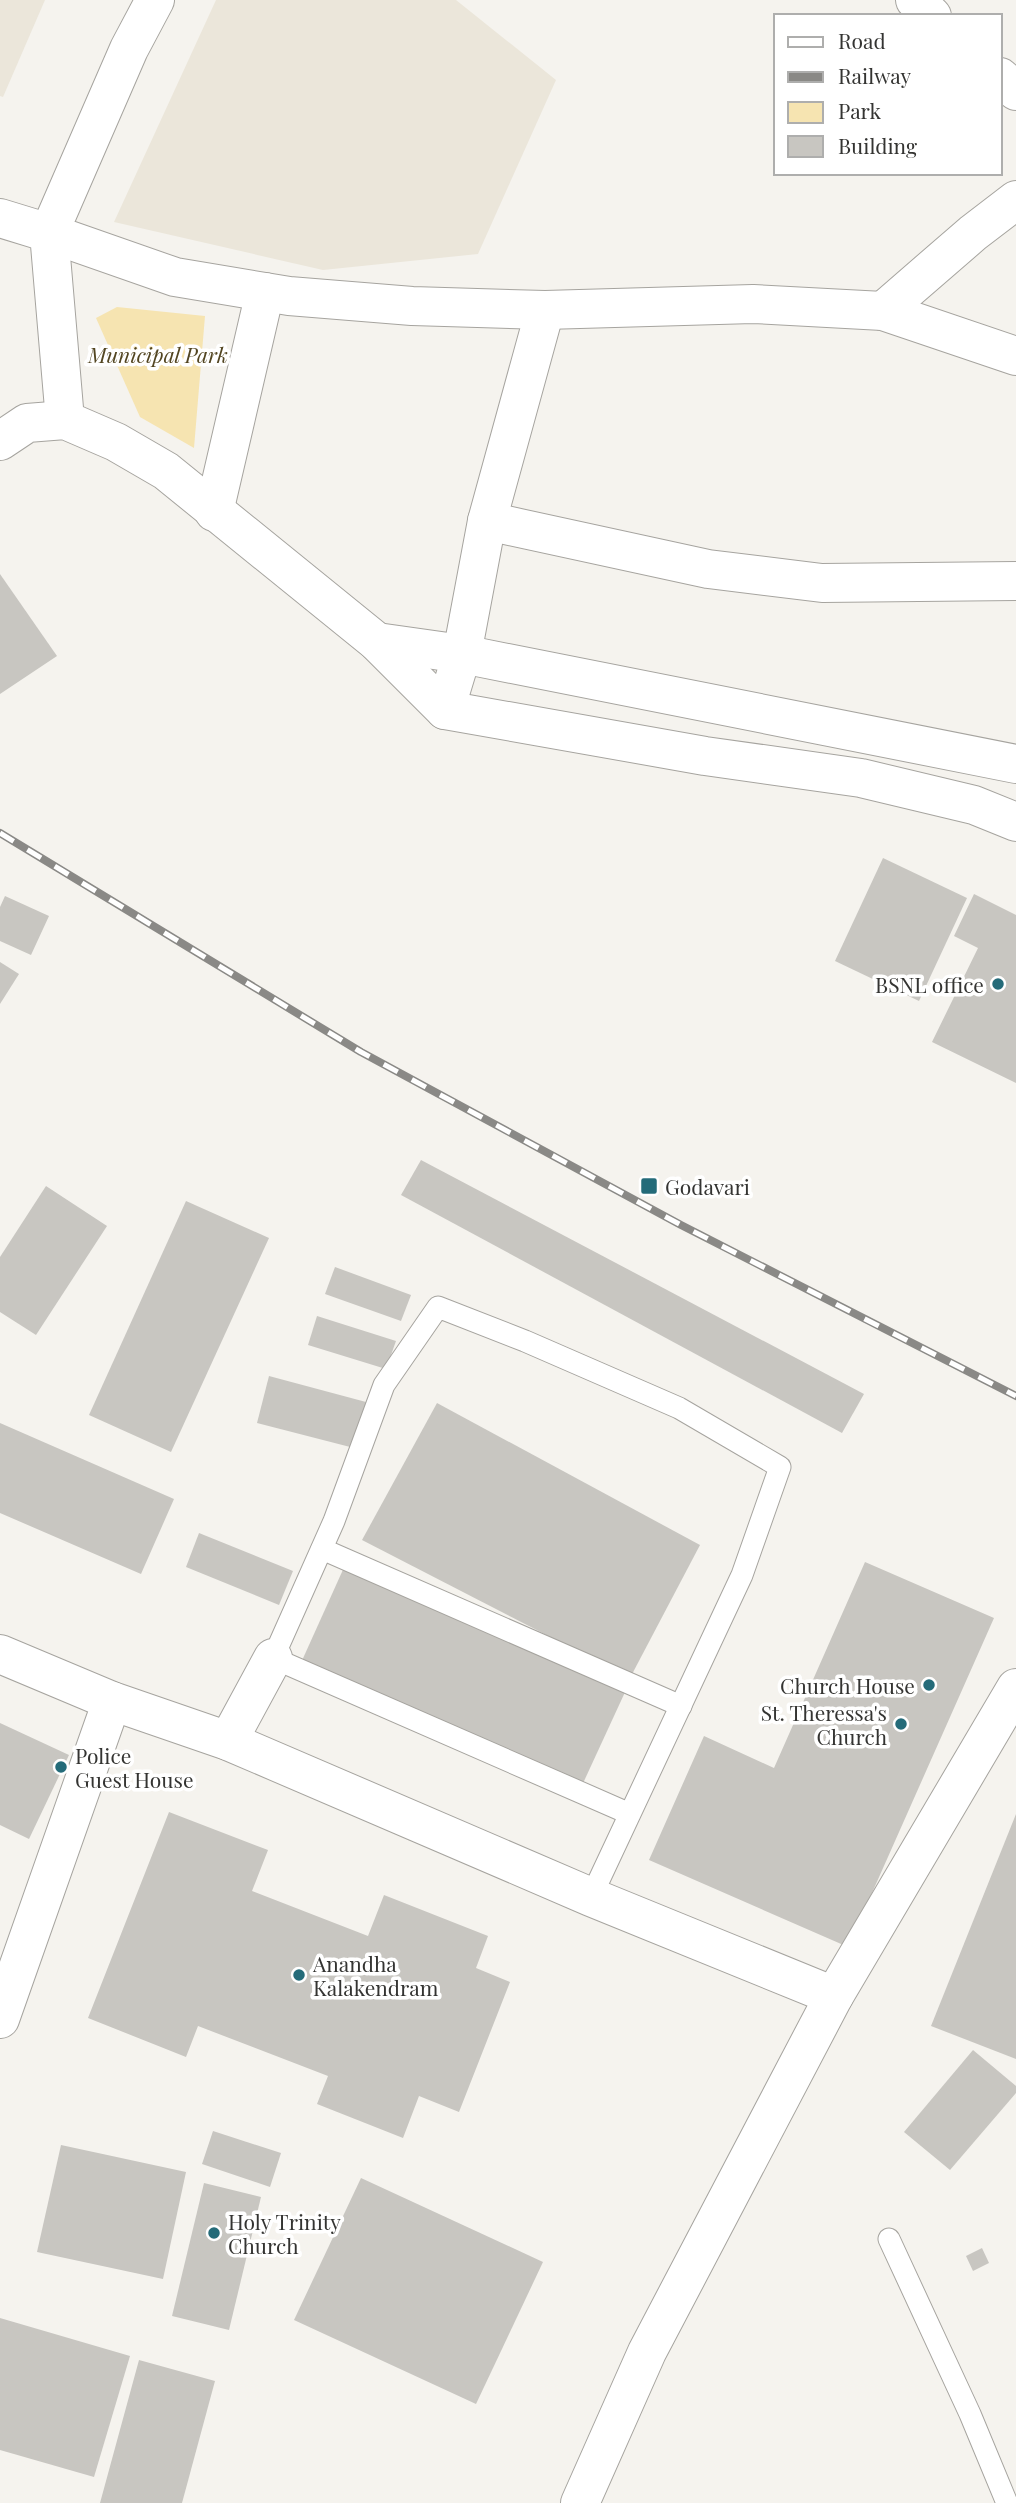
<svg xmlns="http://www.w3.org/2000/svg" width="1016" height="2503" font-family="'Playfair Display',serif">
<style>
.built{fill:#ebe6da}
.green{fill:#f6e4b1}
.building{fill:#c8c6c1}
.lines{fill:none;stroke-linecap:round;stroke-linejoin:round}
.lane-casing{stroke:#a6a49f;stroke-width:23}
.street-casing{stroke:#a6a49f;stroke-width:40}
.secondary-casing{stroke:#a6a49f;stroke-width:40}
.lane{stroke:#fff;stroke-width:21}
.street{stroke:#fff;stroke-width:38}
.secondary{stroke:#fff;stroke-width:38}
.rail-casing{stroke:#8a8986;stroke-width:8}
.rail{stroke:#fff;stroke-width:5;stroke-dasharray:16;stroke-linecap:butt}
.poi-dot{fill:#246b79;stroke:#fff;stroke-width:2.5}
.labels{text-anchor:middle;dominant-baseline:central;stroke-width:7;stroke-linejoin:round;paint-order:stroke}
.park-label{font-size:21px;font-style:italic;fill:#524521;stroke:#fff}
.poi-label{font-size:21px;fill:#343432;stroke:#fff;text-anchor:start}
</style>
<rect width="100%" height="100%" fill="#f5f3ee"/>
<g class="built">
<polygon points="0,0 45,0 3,97 0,96"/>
<polygon points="216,0 456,0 556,80 478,254 323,270 114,222"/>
</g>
<polygon class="green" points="117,307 205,316 194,448 140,417 96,318"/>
<g class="building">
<polygon points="0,574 57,656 0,694"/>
<polygon points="883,858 967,898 919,1001 835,961"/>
<polygon points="974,894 1016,915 1016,1083 932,1042 978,948 954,936"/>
<polygon points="5,896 49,916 31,955 0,941 0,907"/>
<polygon points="0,962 19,974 0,1004"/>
<polygon points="421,1160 864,1394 842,1433 401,1195"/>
<polygon points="46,1186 107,1226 36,1335 0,1312 0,1257"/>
<polygon points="186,1201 269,1238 171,1452 89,1415"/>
<polygon points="335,1267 411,1295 401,1321 325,1294"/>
<polygon points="317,1316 396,1341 386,1369 308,1345"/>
<polygon points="269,1376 366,1402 354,1448 257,1423"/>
<polygon points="437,1403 700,1545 630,1678 362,1540"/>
<polygon points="0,1423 174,1499 141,1574 0,1513"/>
<polygon points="199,1533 293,1571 279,1605 186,1567"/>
<polygon points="865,1562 994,1618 848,1947 649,1860 704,1736 774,1768"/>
<polygon points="346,1563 626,1690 579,1792 300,1665"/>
<polygon points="0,1723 69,1755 29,1839 0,1825"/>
<polygon points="169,1812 268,1850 252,1891 368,1936 384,1895 488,1936 476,1968 510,1982 459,2112 419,2096 403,2138 317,2104 328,2076 198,2026 186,2057 88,2018"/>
<polygon points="1016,1814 1016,2059 931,2026"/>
<polygon points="973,2050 1016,2086 1016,2093 950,2170 904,2132"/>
<polygon points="213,2131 281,2153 270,2187 202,2164"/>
<polygon points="61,2145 186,2172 163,2279 37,2252"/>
<polygon points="361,2178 543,2262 476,2404 294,2320"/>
<polygon points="204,2183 261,2197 229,2330 172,2316"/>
<polygon points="982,2248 989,2263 973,2271 966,2256"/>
<polygon points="0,2318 130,2356 94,2477 0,2450"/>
<polygon points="139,2360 215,2381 182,2503 100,2503"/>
</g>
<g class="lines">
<g class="lane-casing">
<g id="lane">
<polyline points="322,1549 681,1706"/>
<polyline points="591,1897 742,1575 780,1467 679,1408 525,1341 438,1307 384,1385 334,1521 273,1658 630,1814"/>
<polyline points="889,2239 970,2414 1007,2503"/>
</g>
</g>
<g class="street-casing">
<g id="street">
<polyline points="155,0 129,49 49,233 175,277 289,296 412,306 545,310 753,304 883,311 1016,356"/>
<polyline points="915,0 932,16"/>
<polyline points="1000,77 1016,91"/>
<polyline points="883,311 973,233 1016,200"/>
<polyline points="214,512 265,292"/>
<polyline points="487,521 708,569 822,583 1016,581"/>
<polyline points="445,710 462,654 487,521 545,310"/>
<polyline points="0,1654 112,1701 228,1741 591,1897 834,1996"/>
<polyline points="228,1741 273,1658"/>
<polyline points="0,2019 112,1701"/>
</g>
</g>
<g class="secondary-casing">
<g id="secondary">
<polyline points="0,218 49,233 65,420"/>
<polyline points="0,441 27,423 65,420 116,442 166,471 377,642 445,710 705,756 861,778 974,805 1016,822"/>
<polyline points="377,642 462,654 1016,764"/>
<polyline points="580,2503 647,2352 834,1996 1016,1688"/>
</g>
</g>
<use href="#lane" class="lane"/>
<use href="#street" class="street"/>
<use href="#secondary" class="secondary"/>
<g class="rail-casing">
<polyline id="rail" points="0,833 361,1052 681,1225 1016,1396"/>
</g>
<use href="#rail" class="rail"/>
</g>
<g class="poi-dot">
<circle cx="998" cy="984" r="7"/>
<rect x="640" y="1177" width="18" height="18" rx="3.5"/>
<circle cx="929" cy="1685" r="7"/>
<circle cx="901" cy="1724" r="7"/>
<circle cx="61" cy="1767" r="7"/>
<circle cx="299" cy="1975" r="7"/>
<circle cx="214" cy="2233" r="7"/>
</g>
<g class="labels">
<g class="park-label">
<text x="158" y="354">Municipal Park</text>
</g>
<g class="poi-label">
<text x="984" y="984" text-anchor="end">BSNL office</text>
<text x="665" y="1186">Godavari</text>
<text x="915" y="1685" text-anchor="end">Church House</text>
<text x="887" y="1712" text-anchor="end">St. Theressa's<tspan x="887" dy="24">Church</tspan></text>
<text x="75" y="1755">Police<tspan x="75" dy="24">Guest House</tspan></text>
<text x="313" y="1963">Anandha<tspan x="313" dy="24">Kalakendram</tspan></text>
<text x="228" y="2221">Holy Trinity<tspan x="228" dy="24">Church</tspan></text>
</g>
</g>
<rect x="774" y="14" width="228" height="161" fill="#ffffff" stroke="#aeaead" stroke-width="2"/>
<rect x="788" y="37" width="35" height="10" fill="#ffffff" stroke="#aeaead" stroke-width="2"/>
<text x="838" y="49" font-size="21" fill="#343432">Road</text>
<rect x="788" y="72" width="35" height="10" fill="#8a8986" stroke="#aeaead" stroke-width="2"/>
<text x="838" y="84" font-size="21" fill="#343432">Railway</text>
<rect x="788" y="102" width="35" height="21" fill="#f6e4b1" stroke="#aeaead" stroke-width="2"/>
<text x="838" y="119" font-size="21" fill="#343432">Park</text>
<rect x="788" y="136" width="35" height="21" fill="#c8c6c1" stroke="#aeaead" stroke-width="2"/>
<text x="838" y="154" font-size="21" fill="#343432">Building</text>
</svg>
